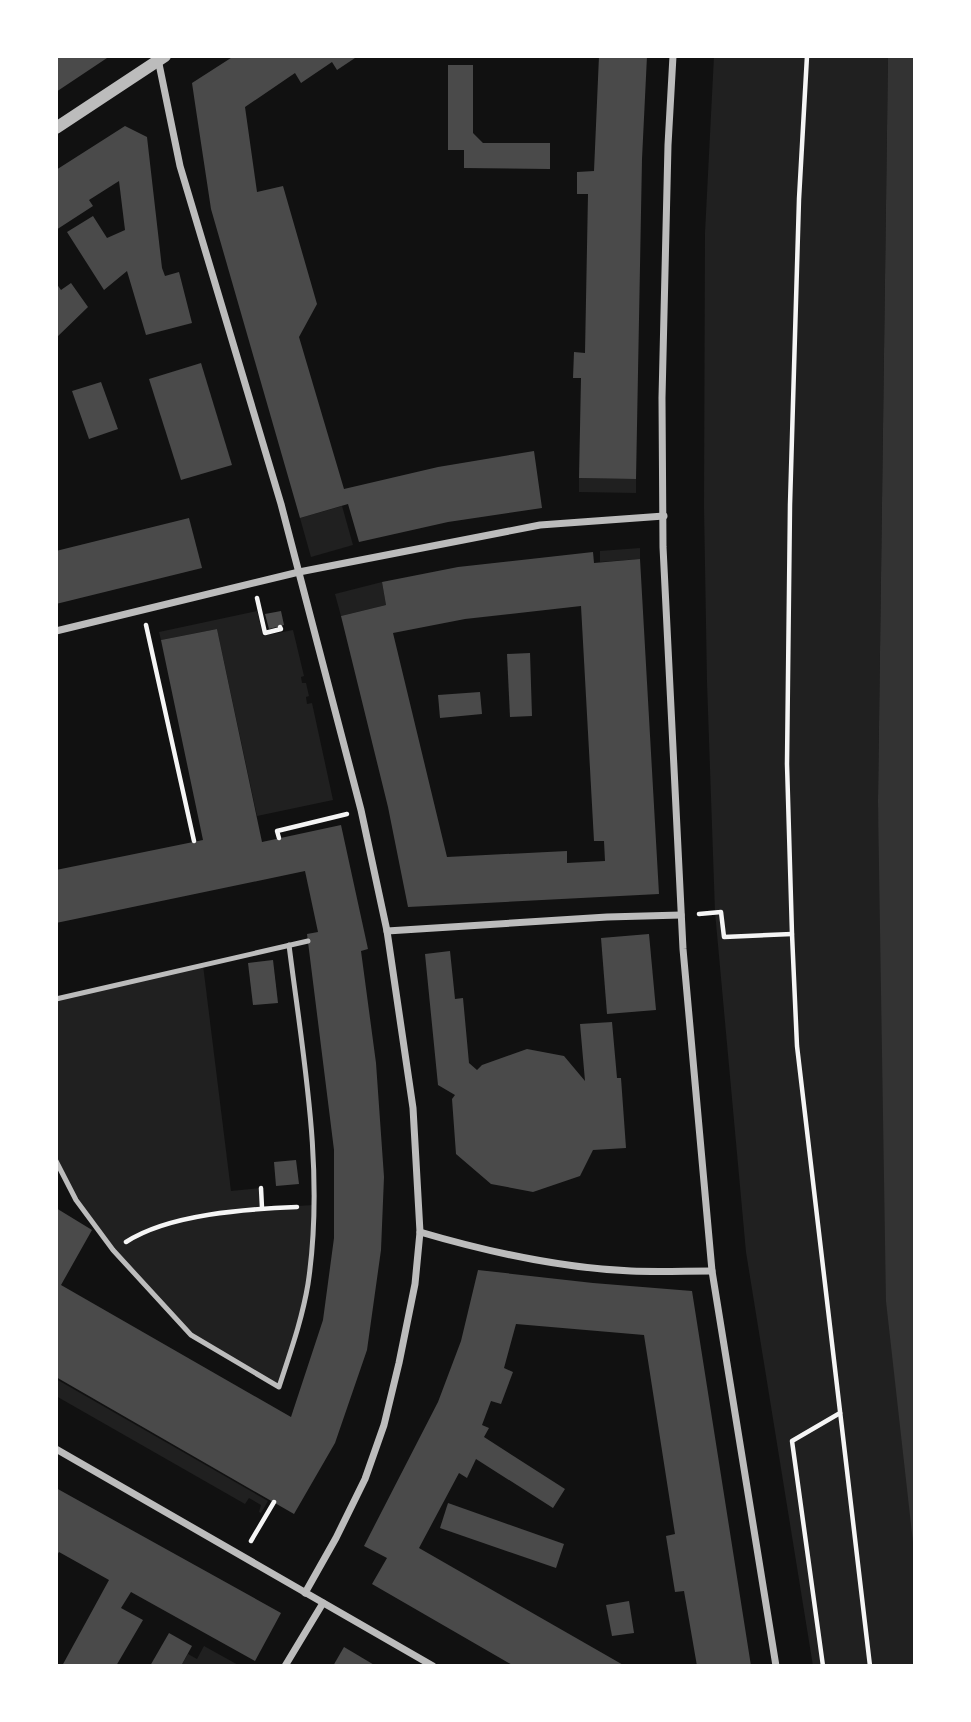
<svg xmlns="http://www.w3.org/2000/svg" width="971" height="1722" font-family="'IBM Plex Sans',sans-serif">
<style>
.green{fill:#202020}
.water{fill:#333}
.building{fill:#4a4a4a;fill-rule:evenodd}
.lines{fill:none;stroke-linecap:round;stroke-linejoin:round}
.path{stroke:#f5f5f5;stroke-width:4.5}
.service{stroke:#bcbcbc;stroke-width:5}
.minor{stroke:#bcbcbc;stroke-width:7}
.tertiary{stroke:#bcbcbc;stroke-width:12}
</style>
<rect width="100%" height="100%" fill="#111"/>
<g class="green">
<polygon points="714,56 888,56 878,802 915,1560 915,1666 813,1666 746,1252 715,912 707,682 704,507 705,233"/>
<polygon points="579,478 636,479 636,493 579,492"/>
<polygon points="342,506 353,545 311,557 300,518"/>
<polygon points="640,548 640,559 600,562 600,551"/>
<polygon points="382,582 386,605 341,616 335,594"/>
<polygon points="257,611 263,636 293,630 304,676 301,677 302,683 306,683 309,696 306,697 307,704 312,703 333,800 257,816 217,629 161,640 159,632"/>
<polygon points="203,965 231,1191 261,1188 263,1208 314,1205 308,1285 279,1387 191,1335 113,1250 76,1200 56,1161 56,999"/>
<polygon points="56,1379 268,1501 261,1513 259,1512 261,1505 249,1498 245,1504 56,1396"/>
<polygon points="204,1646 240,1666 181,1666 188,1654 197,1659"/>
</g>
<polygon class="water" points="915,56 915,1560 886,1301 878,802 888,57"/>
<g class="building">
<polygon points="56,56 110,56 56,92"/>
<polygon points="234,56 358,56 337,70 332,62 301,83 295,73 245,107 257,192 283,186 317,304 299,337 344,489 438,467 534,451 542,508 448,522 359,542 348,504 300,518 211,209 196,110 192,83"/>
<polygon points="599,56 647,56 642,159 636,479 579,478 581,378 573,378 574,352 585,353 588,194 577,194 577,172 594,171"/>
<polygon points="448,65 473,65 473,133 483,143 550,143 550,169 464,168 464,150 448,150"/>
<polygon points="125,126 147,137 162,268 165,276 179,272 192,323 146,335 127,271 104,290 67,232 93,216 107,238 125,230 119,181 89,200 93,206 56,230 56,170"/>
<polygon points="56,283 61,290 71,283 88,307 56,338"/>
<polygon points="201,363 232,465 181,480 149,379"/>
<polygon points="101,382 118,429 89,439 72,391"/>
<polygon points="189,518 202,568 56,604 56,551"/>
<path d="M 593,552 L 594,563 L 640,559 L 659,894 L 408,907 L 388,807 L 341,616 L 386,605 L 382,582 L 458,567 ZM 581,606 L 594,841 L 604,841 L 605,861 L 567,863 L 567,851 L 447,857 L 393,633 L 465,619 Z"/>
<polygon points="281,611 284,625 269,629 265,614"/>
<polygon points="217,629 262,842 341,825 368,949 361,951 376,1063 384,1177 381,1250 367,1350 335,1443 294,1514 56,1377 56,1208 92,1230 61,1285 291,1417 323,1320 334,1238 334,1150 307,934 318,932 305,871 56,923 56,870 203,840 161,640"/>
<polygon points="530,653 532,716 510,717 507,654"/>
<polygon points="480,692 482,714 440,718 438,695"/>
<polygon points="649,934 656,1010 607,1014 601,938"/>
<polygon points="450,951 455,999 463,998 469,1063 477,1070 482,1065 527,1049 564,1056 585,1081 580,1024 612,1022 617,1078 621,1078 626,1148 593,1150 580,1176 533,1192 491,1184 456,1154 452,1099 455,1095 438,1085 425,954"/>
<polygon points="273,960 278,1003 253,1005 248,963"/>
<polygon points="296,1160 299,1184 276,1186 274,1162"/>
<polygon points="478,1270 593,1283 692,1291 751,1666 697,1666 684,1591 675,1592 666,1536 675,1534 644,1335 516,1324 504,1368 513,1372 501,1404 491,1401 482,1425 489,1428 484,1437 565,1489 553,1508 476,1459 467,1478 459,1473 419,1548 625,1666 514,1666 372,1584 387,1558 364,1546 438,1402 461,1341"/>
<polygon points="56,1488 281,1613 255,1661 131,1592 121,1608 143,1620 116,1666 62,1666 109,1580 59,1552 56,1557"/>
<polygon points="448,1503 564,1544 556,1568 440,1528"/>
<polygon points="629,1601 634,1633 612,1636 606,1605"/>
<polygon points="169,1633 192,1646 181,1666 150,1666"/>
<polygon points="344,1647 376,1666 333,1666"/>
</g>
<g class="lines">
<g class="path">
<polyline points="807,56 799,199 790,505 787,764 792,934 797,1046 870,1666"/>
<polyline points="257,598 265,633 281,629 280,627"/>
<polyline points="146,625 194,841"/>
<polyline points="279,838 277,831 347,814"/>
<polyline points="699,914 721,912 724,937 792,934"/>
<polyline points="261,1188 262,1208"/>
<path d="M 126,1242 C 169,1214 247,1209 297,1207"/>
<polyline points="251,1541 274,1502"/>
<polyline points="823,1666 792,1441 840,1413"/>
</g>
<g class="service">
<polyline points="56,999 308,941"/>
<path d="M 56,1161 L 76,1200 L 113,1250 L 191,1335 L 279,1387 C 290,1353 302,1320 308,1284 C 325,1171 303,1057 289,945"/>
</g>
<g class="minor">
<polyline points="673,56 668,145 662,398 663,547 683,949 712,1271 776,1666"/>
<polyline points="158,59 180,166 281,504 361,810 387,931 413,1108 420,1232 415,1284 399,1363 384,1425 365,1479 336,1538 305,1593"/>
<polyline points="56,631 299,572 540,525 664,516"/>
<polyline points="387,931 607,917 681,915"/>
<path d="M 420,1232 C 488,1252 560,1268 631,1271 C 658,1272 685,1271 712,1271"/>
<polyline points="56,1449 433,1666"/>
<polyline points="285,1666 323,1603"/>
</g>
<polyline class="tertiary" points="56,128 165,56"/>
</g>
<rect width="971" height="1722" fill="none" stroke="#ffffff" stroke-width="116"/>
</svg>
